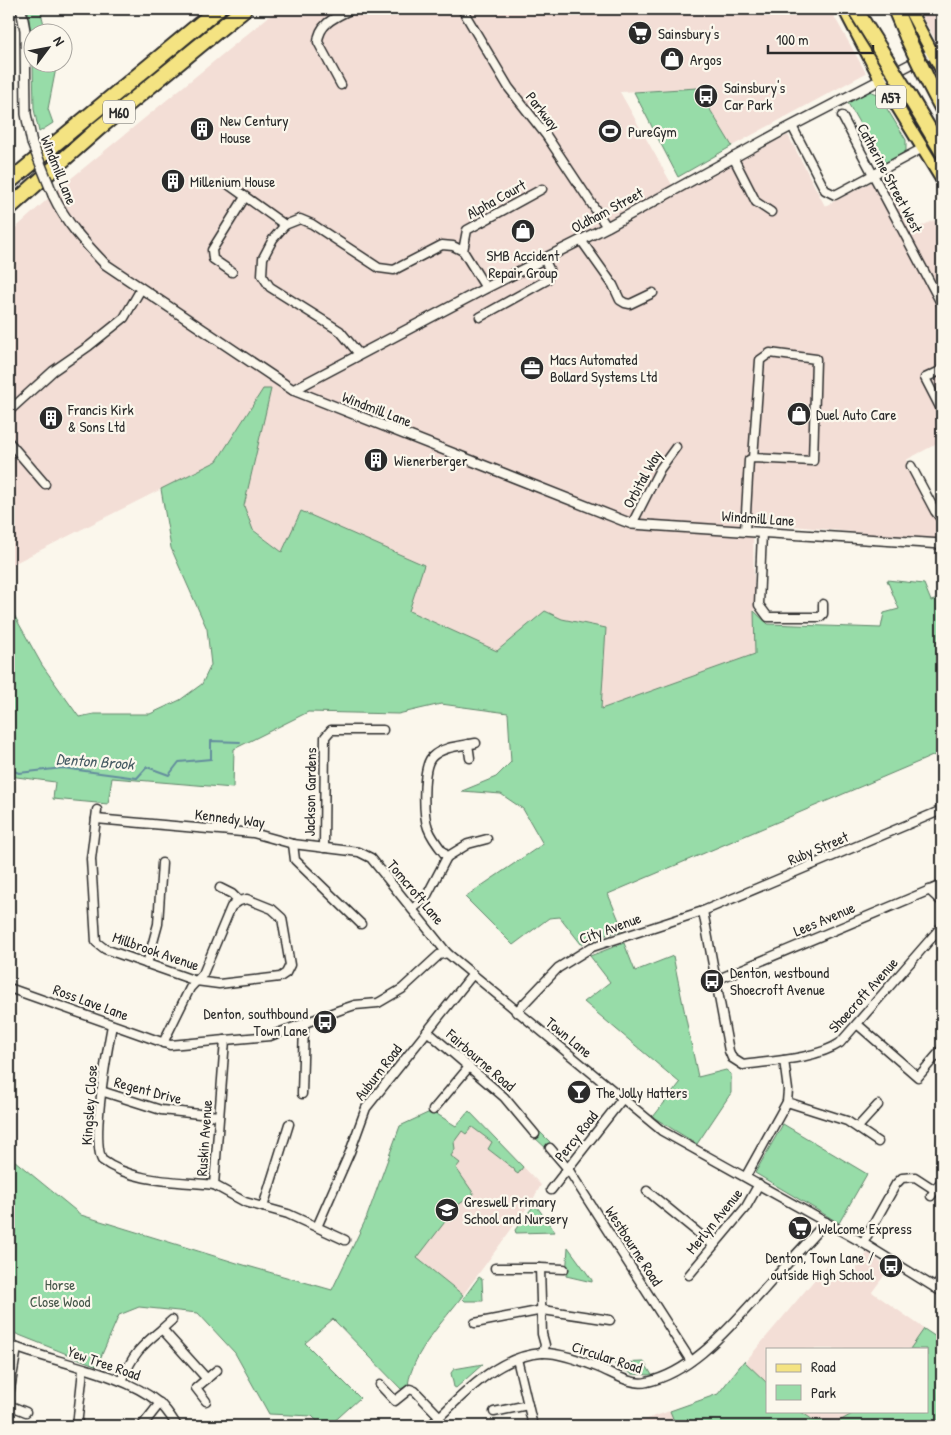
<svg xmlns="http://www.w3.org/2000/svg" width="951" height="1435" font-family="'Patrick Hand',sans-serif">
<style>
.built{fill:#f3ded6;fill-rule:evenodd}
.green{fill:#97dca8;stroke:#61846a}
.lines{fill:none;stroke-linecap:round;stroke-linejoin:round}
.stream{stroke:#638d9d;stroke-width:2}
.minor-casing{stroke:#2b2b2b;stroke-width:11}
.tertiary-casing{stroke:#2b2b2b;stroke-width:12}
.primary-casing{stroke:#2b2b2b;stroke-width:15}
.motorway-casing{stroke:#2b2b2b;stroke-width:18}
.minor{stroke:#fbf7ec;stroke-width:8}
.tertiary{stroke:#fbf7ec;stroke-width:9}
.primary{stroke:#f4e382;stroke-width:11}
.motorway{stroke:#f4e382;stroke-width:14}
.tertiary-bridge-casing{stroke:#2b2b2b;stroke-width:12;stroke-linecap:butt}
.motorway-bridge-casing{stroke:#2b2b2b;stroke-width:18;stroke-linecap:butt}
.tertiary-bridge{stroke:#fbf7ec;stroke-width:9}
.motorway-bridge{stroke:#f4e382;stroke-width:14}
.labels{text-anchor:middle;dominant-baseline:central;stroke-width:4.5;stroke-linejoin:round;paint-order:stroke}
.shield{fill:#fbf7ec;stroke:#696865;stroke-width:1}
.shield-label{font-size:14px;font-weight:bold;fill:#2b2b2b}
.poi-label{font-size:15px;fill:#2b2b2b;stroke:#fbf7ec;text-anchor:start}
.street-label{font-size:15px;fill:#2b2b2b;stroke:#fbf7ec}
.park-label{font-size:15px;fill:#46574a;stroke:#fbf7ec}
.water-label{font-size:16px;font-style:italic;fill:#475c64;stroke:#fbf7ec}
</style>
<rect width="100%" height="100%" fill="#fbf7ec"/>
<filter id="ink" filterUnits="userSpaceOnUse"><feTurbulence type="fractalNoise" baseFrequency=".02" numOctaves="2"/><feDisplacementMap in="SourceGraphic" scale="10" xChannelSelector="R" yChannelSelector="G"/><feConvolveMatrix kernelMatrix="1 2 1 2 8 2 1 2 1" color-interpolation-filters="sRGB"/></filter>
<g filter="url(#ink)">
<g class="built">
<polygon points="278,9 830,9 866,73 732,146 697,88 620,92 676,192 788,135 825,206 883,176 912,231 934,220 942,234 942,441 906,460 942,528 942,541 753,522 755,654 601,709 606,628 562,619 545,611 497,651 408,611 423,565 301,511 282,552 248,525 244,506 271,389 264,389 217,461 9,566 9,234 63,185"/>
<polygon points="918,9 942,9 942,56 936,41"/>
<polygon points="432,1111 456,1126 469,1111 541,1185 532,1201 463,1295 366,1219 400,1126"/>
<path d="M 868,1252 L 889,1269 L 872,1292 L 942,1341 L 942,1426 L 627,1426 L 718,1394 L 827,1265 L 847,1282 ZM 767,1349 L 927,1349 L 927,1411 L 767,1411 Z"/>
</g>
<g class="green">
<polygon points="28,9 40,9 46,32 32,32 32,45"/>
<polygon points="33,63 54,63 56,68 48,109 53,123 39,132 34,109"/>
<polygon points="697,88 732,146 678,177 634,92"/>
<polygon points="869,91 878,94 906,140 906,151 883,165 848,103"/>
<polygon points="263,389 271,389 244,506 253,530 282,552 301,511 424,565 409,611 497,651 545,611 562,619 606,628 601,709 755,654 754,611 768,624 881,628 884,613 899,609 887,580 924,584 931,601 942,598 942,752 608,894 623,930 589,940 581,944 560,917 549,918 513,945 465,897 543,844 523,809 501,794 462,791 496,777 511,762 508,713 441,704 398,714 308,712 234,749 233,788 112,778 108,804 53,799 55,782 9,776 9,606 42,665 79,717 94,714 150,714 180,700 202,684 211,665 207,629 171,548 161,489 217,461"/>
<polygon points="624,943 635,971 673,956 698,1077 726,1070 731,1074 731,1093 697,1144 653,1117 680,1083 584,1002 610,982 590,956"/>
<path d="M 432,1111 L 456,1126 L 469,1111 L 523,1167 L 518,1174 L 515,1172 L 514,1169 L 488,1149 L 492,1142 L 472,1127 L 466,1134 L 462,1131 L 454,1142 L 455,1149 L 451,1156 L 460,1163 L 456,1168 L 474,1194 L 458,1205 L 417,1258 L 463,1295 C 444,1321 413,1351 408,1385 L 401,1389 L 333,1319 L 305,1343 L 360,1398 L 329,1426 L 322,1426 L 312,1416 L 269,1414 L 235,1353 L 198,1313 L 139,1307 L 119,1315 L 97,1366 L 9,1331 L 9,1156 L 81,1215 L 237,1263 L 332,1290 L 366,1219 L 400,1126 Z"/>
<polygon points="783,1124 867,1174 839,1223 755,1173"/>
<polygon points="539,1131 550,1142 548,1150 534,1137"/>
<polygon points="535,1204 555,1232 516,1233 515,1230"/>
<polygon points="568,1247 592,1280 592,1282 566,1276"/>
<polygon points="479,1277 482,1279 483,1301 465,1301 463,1299"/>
<polygon points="924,1329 942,1341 942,1426 676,1426 670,1411 718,1394 744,1361 767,1383 767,1411 800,1411 813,1420 838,1422 857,1411 927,1411 927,1349 910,1349"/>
<polygon points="644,1362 652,1375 632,1374 615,1365 615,1363"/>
<polygon points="483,1364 456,1388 454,1387 451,1373 454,1369"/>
</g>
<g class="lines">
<polyline class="stream" points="9,769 19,773 63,768 137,778 147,767 169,775 179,762 211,759 211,741 240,742"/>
<g class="minor-casing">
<g id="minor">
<polyline points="462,9 509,88 546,135 607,227"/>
<path d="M 341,85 L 318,42 C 319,23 336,17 352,9"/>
<polyline points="842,116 942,305"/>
<polyline points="792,126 825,190 835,195 923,148"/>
<polyline points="733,157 756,202 771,212"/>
<polyline points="229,185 285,225"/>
<polyline points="581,240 613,285 620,300 625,303 630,304 653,293"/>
<polyline points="232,272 213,259 212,250 245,197"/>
<polyline points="486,288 463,251 467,230 542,189"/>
<polyline points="480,317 547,280 549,269 544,259"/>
<polyline points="359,354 340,331 270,287 262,275 263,258 273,239 285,225 300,219 312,224 379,268 394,270 442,245 453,246 463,251"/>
<polyline points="942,370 925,378 942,411"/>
<polyline points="9,411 53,371 89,346 124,318 141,289"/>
<polyline points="9,442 45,484"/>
<polyline points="911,466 935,511 942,520"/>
<polyline points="632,524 660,469 676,447"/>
<polyline points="745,531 749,460 753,458 813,461 816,359 770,353 760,360 753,458"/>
<polyline points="762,532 759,605 768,617 820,617 823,614 823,604"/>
<polyline points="468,744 470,758"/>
<polyline points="97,810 91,859 96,942 105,949 196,981 219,984 280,977 286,973 290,965 282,918 272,909 247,899 239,901 231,907 203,974 190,988 163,1043"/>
<polyline points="96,819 253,833 293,844 359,852 371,858 447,953"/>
<polyline points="293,844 295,860 361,924"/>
<polyline points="324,848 325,737 331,730 383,730"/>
<polyline points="447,857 468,844 487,839"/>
<polyline points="220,888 232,894 239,901"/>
<polyline points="929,890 942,902"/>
<path d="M 412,909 L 425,899 L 447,857 C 440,848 432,839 428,828 C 423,815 422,767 432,757 C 443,746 462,746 476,743"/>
<path d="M 703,911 L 729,1051 L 732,1058 L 743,1065 C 771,1061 816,1059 840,1043 L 942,926"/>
<polyline points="147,964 158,924 162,863"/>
<polyline points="716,980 942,885"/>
<polyline points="9,988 170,1045 270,1036 340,1010 355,1005 378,1003 402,989 439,955 447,953 662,1131 863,1243 942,1292"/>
<polyline points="516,1012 558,968 592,947 703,911 942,810"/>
<polyline points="857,1024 918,1077 942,1049"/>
<path d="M 112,1025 C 107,1052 91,1138 102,1160 C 133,1183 178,1181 214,1185"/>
<polyline points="427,1031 504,1097 535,1134"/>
<polyline points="225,1040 214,1185 245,1202 288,1214 345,1240"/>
<polyline points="101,1091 161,1110 219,1116"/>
<polyline points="302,1094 304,1024"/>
<polyline points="787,1102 847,1121 878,1142"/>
<polyline points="433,1110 469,1067"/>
<polyline points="858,1127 878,1105"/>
<polyline points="550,1148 568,1169 691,1361"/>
<polyline points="746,1176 787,1102 788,1090 784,1060"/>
<polyline points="551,1190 623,1098"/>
<polyline points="647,1191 713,1245"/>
<polyline points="931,1196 940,1183"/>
<polyline points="263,1207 289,1124"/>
<polyline points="317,1227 350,1152 366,1108 473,974"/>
<polyline points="863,1243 896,1184 902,1178 915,1177 935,1190"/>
<polyline points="495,1268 540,1268 542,1334 545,1345 543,1353"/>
<polyline points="540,1268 564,1269"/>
<polyline points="689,1275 746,1207 759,1184"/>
<polyline points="935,1288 942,1279"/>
<polyline points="475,1323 543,1310 610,1320"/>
<polyline points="162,1329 172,1320"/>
<path d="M 9,1345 C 53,1362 123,1373 158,1402 C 166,1408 172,1418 177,1426"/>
<polyline points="517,1359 533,1426"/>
<path d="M 122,1381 C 132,1355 141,1346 162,1329 L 207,1379"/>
<polyline points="380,1385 395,1401 410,1389 415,1391 440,1417"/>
<polyline points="9,1395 17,1348"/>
<polyline points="206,1401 196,1388 217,1370"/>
<polyline points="9,1402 11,1406 26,1412"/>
<polyline points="494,1412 528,1405"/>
<polyline points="77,1426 83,1370"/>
<polyline points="142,1426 160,1403"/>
<path d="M 430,1426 C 461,1397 496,1356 542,1353 C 559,1352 582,1361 597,1367 C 613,1373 631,1386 647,1382 C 694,1372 731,1325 762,1292 C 783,1268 805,1245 826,1222"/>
</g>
</g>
<g class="tertiary-casing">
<g id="tertiary">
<polyline points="21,9 25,30 26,114 32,143"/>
<path d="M 53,195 C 66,223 84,242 105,264 L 293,390 L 624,521 L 632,524 L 942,544"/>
<polyline points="293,390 486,288 607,227 780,132 934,52"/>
</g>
</g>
<g class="primary-casing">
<g id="primary">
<polyline points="844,9 881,80 942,180"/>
<polyline points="909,9 942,71"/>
</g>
</g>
<g class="motorway-casing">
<g id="motorway">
<polyline points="895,9 907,37"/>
<polyline points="929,83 942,108"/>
<polyline points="909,96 942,151"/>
<polyline points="9,182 218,9"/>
<polyline points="9,208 99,128 244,9"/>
</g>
</g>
<use href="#minor" class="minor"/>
<use href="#tertiary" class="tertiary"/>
<use href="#primary" class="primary"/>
<use href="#motorway" class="motorway"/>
<g class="tertiary-bridge-casing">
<polyline id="tertiary-bridge" points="32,143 53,195"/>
</g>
<g class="motorway-bridge-casing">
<g id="motorway-bridge">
<polyline points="855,9 909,96"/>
<polyline points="907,37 929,83"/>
</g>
</g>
<use href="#tertiary-bridge" class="tertiary-bridge"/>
<use href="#motorway-bridge" class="motorway-bridge"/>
</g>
</g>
<defs>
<g id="supermarket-disc" transform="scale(1.25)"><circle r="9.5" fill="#2b2b2b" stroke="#fbf7ec"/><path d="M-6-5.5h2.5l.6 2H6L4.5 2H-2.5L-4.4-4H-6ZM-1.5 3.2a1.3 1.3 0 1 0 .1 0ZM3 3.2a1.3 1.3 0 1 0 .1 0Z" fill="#fff"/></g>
<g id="shop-disc" transform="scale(1.25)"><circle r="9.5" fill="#2b2b2b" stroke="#fbf7ec"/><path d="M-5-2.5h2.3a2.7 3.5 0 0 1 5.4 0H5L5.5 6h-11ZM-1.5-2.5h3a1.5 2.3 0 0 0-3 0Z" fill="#fff"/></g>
<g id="bus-disc" transform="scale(1.25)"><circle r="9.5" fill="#2b2b2b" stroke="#fbf7ec"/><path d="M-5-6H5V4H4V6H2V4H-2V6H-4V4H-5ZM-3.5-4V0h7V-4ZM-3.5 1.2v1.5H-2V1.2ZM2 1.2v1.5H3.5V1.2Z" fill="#fff"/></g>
<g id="building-disc" transform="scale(1.25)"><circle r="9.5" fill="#2b2b2b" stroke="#fbf7ec"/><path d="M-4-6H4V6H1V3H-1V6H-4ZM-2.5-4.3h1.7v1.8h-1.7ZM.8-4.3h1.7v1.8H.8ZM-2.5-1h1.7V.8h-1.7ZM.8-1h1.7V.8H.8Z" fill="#fff"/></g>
<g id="stadium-disc" transform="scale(1.25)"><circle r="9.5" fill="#2b2b2b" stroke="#fbf7ec"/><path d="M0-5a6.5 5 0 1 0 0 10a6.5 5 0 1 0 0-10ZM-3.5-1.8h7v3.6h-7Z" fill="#fff"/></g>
<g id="office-disc" transform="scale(1.25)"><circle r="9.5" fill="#2b2b2b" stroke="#fbf7ec"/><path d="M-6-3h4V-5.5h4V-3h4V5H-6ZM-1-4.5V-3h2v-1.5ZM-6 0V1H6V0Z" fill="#fff"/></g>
<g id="bar-disc" transform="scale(1.25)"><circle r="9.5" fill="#2b2b2b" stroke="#fbf7ec"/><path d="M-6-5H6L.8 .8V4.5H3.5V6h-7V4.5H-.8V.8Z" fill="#fff"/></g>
<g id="school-disc" transform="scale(1.25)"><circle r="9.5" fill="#2b2b2b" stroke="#fbf7ec"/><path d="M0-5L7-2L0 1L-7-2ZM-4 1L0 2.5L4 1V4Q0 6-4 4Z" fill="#fff"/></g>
</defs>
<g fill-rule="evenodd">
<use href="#supermarket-disc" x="640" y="33"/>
<use href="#shop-disc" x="672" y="59"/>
<use href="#bus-disc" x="706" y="96"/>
<use href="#building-disc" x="202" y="129"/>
<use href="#stadium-disc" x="610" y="131"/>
<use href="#building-disc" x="173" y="181"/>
<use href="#shop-disc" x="523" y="231"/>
<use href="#office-disc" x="532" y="368"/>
<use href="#shop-disc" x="799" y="414"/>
<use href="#building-disc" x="51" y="418"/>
<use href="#building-disc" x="376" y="460"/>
<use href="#bus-disc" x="712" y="981"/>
<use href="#bus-disc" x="325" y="1022"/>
<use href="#bar-disc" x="579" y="1092"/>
<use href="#school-disc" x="447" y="1210"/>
<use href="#supermarket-disc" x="800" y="1228"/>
<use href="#bus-disc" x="891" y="1266"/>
</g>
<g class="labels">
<g class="shield">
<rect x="876" y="85.5" width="30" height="23" rx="4"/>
<rect x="103" y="100.5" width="32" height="23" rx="4"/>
</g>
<g class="shield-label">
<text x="891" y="97">A57</text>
<text x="119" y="112">M60</text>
</g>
<g class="poi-label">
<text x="658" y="33">Sainsbury's</text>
<text x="690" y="59">Argos</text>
<text x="724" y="87">Sainsbury's<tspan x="724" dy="17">Car Park</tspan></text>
<text x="220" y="120">New Century<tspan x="220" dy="17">House</tspan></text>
<text x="628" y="131">PureGym</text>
<text x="190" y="181">Millenium House</text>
<text x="523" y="255" text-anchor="middle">SMB Accident<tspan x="523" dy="17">Repair Group</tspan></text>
<text x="550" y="359">Macs Automated<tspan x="550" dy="17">Bollard Systems Ltd</tspan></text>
<text x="68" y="409">Francis Kirk<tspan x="68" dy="17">&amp; Sons Ltd</tspan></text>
<text x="816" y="414">Duel Auto Care</text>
<text x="394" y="460">Wienerberger</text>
<text x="730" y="972">Denton, westbound<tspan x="730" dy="17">Shoecroft Avenue</tspan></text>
<text x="308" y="1013" text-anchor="end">Denton, southbound<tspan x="308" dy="17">Town Lane</tspan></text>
<text x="596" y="1092">The Jolly Hatters</text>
<text x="464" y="1201">Greswell Primary<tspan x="464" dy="17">School and Nursery</tspan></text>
<text x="818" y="1228">Welcome Express</text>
<text x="874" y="1257" text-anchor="end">Denton, Town Lane /<tspan x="874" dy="17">outside High School</tspan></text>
</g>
<g class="street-label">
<text transform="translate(543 111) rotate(52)">Parkway</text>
<text transform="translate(59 170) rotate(68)">Windmill Lane</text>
<text transform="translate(890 178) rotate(62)">Catherine Street West</text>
<text transform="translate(496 199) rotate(-29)">Alpha Court</text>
<text transform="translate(607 210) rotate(-28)">Oldham Street</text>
<text transform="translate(377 409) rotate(21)">Windmill Lane</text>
<text transform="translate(642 479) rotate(-61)">Orbital Way</text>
<text transform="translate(758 518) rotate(4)">Windmill Lane</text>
<text transform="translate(310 792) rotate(-89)">Jackson Gardens</text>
<text transform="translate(230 818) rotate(7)">Kennedy Way</text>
<text transform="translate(818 848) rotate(-23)">Ruby Street</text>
<text transform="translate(416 892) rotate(50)">Tomcroft Lane</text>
<text transform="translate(824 919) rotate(-23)">Lees Avenue</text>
<text transform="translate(610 928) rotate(-20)">City Avenue</text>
<text transform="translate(156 951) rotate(19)">Millbrook Avenue</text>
<text transform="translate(863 995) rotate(-48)">Shoecroft Avenue</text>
<text transform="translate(91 1002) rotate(20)">Ross Lave Lane</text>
<text transform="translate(569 1037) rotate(39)">Town Lane</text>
<text transform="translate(481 1060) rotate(41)">Fairbourne Road</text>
<text transform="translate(378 1072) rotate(-52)">Auburn Road</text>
<text transform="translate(148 1090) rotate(15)">Regent Drive</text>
<text transform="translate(89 1105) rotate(-86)">Kingsley Close</text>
<text transform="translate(576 1136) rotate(-52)">Percy Road</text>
<text transform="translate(204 1138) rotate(-86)">Ruskin Avenue</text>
<text transform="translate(714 1221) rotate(-51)">Merlyn Avenue</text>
<text transform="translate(634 1246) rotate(57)">Westbourne Road</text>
<text transform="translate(607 1357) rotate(18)">Circular Road</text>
<text transform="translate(104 1363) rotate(19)">Yew Tree Road</text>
</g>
<g class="park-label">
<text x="60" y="1284">Horse<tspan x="60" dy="17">Close Wood</tspan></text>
</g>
<g class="water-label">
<text transform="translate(95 761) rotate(4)">Denton Brook</text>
</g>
</g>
<rect width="951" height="1435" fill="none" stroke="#fbf7ec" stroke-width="30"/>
<rect x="15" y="15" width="921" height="1405" fill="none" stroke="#2b2b2b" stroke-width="2" filter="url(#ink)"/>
<rect x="766" y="1348" width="162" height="65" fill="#fbf7ec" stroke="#a8a59f"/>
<rect x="776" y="1364" width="25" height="8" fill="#f4e382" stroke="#a8a59f"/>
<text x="811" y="1372" font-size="15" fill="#2b2b2b">Road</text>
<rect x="776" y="1385" width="25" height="15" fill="#97dca8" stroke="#a8a59f"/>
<text x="811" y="1398" font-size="15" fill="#2b2b2b">Park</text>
<g transform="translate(48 48) rotate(58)"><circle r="24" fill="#fbf7ec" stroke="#a8a59f"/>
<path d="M0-4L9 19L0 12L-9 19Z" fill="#2b2b2b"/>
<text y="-8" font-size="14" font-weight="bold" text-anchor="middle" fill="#2b2b2b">N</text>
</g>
<path d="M768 45v8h105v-8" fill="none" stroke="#2b2b2b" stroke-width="2.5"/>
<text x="776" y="45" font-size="15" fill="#2b2b2b" stroke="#fbf7ec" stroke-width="4" paint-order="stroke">100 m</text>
</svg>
